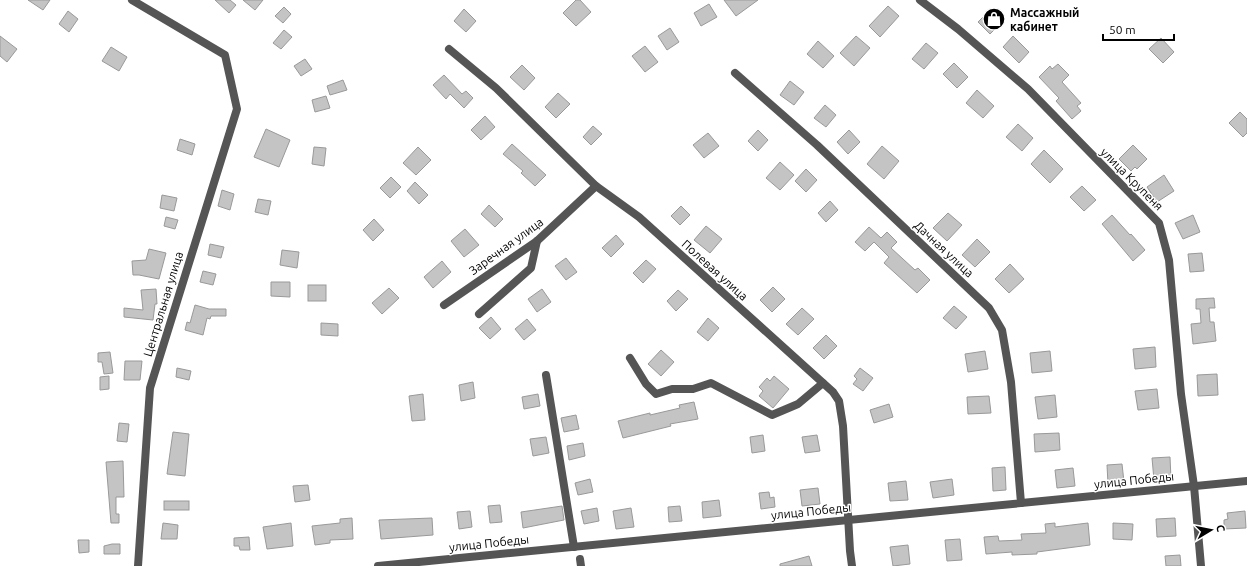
<svg xmlns="http://www.w3.org/2000/svg" width="1247" height="566" font-family="Ubuntu,sans-serif">
<style>
.building{fill:#c4c4c4;stroke:#999}
.lines{fill:none;stroke-linecap:round;stroke-linejoin:round}
.minor{stroke:#555;stroke-width:8}
.tertiary{stroke:#555;stroke-width:8}
.labels{text-anchor:middle;dominant-baseline:central;stroke-width:3;stroke-linejoin:round;paint-order:stroke}
.poi-label{font-size:12px;font-weight:bold;fill:#000;stroke:#fff;text-anchor:start}
.street-label{font-size:12px;fill:#000;stroke:#fff}
</style>
<rect width="100%" height="100%" fill="#fff"/>
<g class="building">
<polygon points="28,0 50,0 43,10"/>
<polygon points="215,0 230,0 236,5 229,13"/>
<polygon points="243,0 263,0 255,10"/>
<polygon points="576,0 580,0 591,12 576,26 563,13"/>
<polygon points="724,0 758,0 736,16"/>
<polygon points="709,4 717,17 701,26 694,13"/>
<polygon points="888,6 899,16 880,37 869,26"/>
<polygon points="284,7 291,14 283,23 275,16"/>
<polygon points="464,9 476,21 466,32 454,21"/>
<polygon points="991,9 1003,21 990,34 978,22"/>
<polygon points="68,11 78,19 69,32 59,24"/>
<polygon points="670,28 679,42 667,50 658,36"/>
<polygon points="284,30 292,37 281,49 273,43"/>
<polygon points="0,36 17,49 7,62 0,56"/>
<polygon points="856,36 870,48 854,66 840,53"/>
<polygon points="1013,36 1029,52 1019,63 1003,47"/>
<polygon points="1161,38 1174,52 1163,63 1149,49"/>
<polygon points="818,41 834,56 823,68 807,54"/>
<polygon points="926,43 938,53 924,69 912,59"/>
<polygon points="645,46 658,62 645,72 632,56"/>
<polygon points="111,47 127,57 119,71 102,61"/>
<polygon points="305,59 312,69 301,76 294,66"/>
<polygon points="954,63 968,77 957,88 943,74"/>
<polygon points="1058,64 1069,75 1062,82 1081,103 1077,106 1081,111 1072,119 1056,101 1059,98 1039,77 1050,66 1052,69"/>
<polygon points="522,65 535,78 524,90 510,77"/>
<polygon points="444,75 462,94 466,91 473,98 464,108 450,94 446,99 433,85"/>
<polygon points="343,80 347,90 330,95 327,86"/>
<polygon points="790,81 804,92 794,105 780,95"/>
<polygon points="977,90 994,106 983,118 966,103"/>
<polygon points="558,93 570,104 556,118 545,107"/>
<polygon points="326,96 330,108 315,112 312,100"/>
<polygon points="825,105 836,115 826,127 814,118"/>
<polygon points="1240,112 1247,119 1247,133 1243,137 1229,123"/>
<polygon points="485,116 495,127 481,140 471,130"/>
<polygon points="1018,124 1033,138 1022,151 1006,137"/>
<polygon points="593,126 602,134 591,145 583,137"/>
<polygon points="266,129 290,140 279,167 254,157"/>
<polygon points="758,130 768,140 758,151 748,141"/>
<polygon points="849,130 860,142 848,154 837,142"/>
<polygon points="708,133 719,146 704,158 693,145"/>
<polygon points="180,139 195,144 192,155 177,150"/>
<polygon points="512,144 546,175 535,186 521,173 523,171 503,154"/>
<polygon points="1133,145 1147,159 1137,169 1135,167 1131,171 1119,159"/>
<polygon points="882,146 899,161 884,179 867,164"/>
<polygon points="314,147 326,148 324,166 312,164"/>
<polygon points="418,147 431,160 416,175 403,163"/>
<polygon points="1044,150 1063,169 1050,183 1031,164"/>
<polygon points="780,162 794,175 780,190 766,178"/>
<polygon points="806,169 817,180 806,192 795,181"/>
<polygon points="1164,175 1174,191 1157,202 1147,187"/>
<polygon points="391,177 401,187 390,198 380,188"/>
<polygon points="415,182 428,195 419,204 407,191"/>
<polygon points="1082,186 1096,200 1084,211 1070,197"/>
<polygon points="222,190 234,194 230,210 218,206"/>
<polygon points="162,195 177,198 174,211 160,208"/>
<polygon points="258,199 271,201 268,215 255,212"/>
<polygon points="830,201 838,210 826,222 818,213"/>
<polygon points="489,205 503,219 495,227 481,214"/>
<polygon points="681,206 690,215 680,225 671,216"/>
<polygon points="948,213 962,225 947,241 933,228"/>
<polygon points="1112,215 1130,235 1131,234 1145,250 1133,261 1102,224"/>
<polygon points="1193,215 1200,232 1183,239 1175,223"/>
<polygon points="166,217 178,220 175,229 164,226"/>
<polygon points="374,219 384,230 373,241 363,230"/>
<polygon points="706,226 722,239 710,253 694,240"/>
<polygon points="869,227 881,238 887,232 897,242 891,248 915,270 918,268 930,280 917,293 884,263 889,257 874,242 865,251 855,242"/>
<polygon points="465,229 479,245 464,257 451,241"/>
<polygon points="616,235 624,244 611,257 602,248"/>
<polygon points="977,239 990,252 975,267 962,255"/>
<polygon points="210,244 224,247 221,258 208,255"/>
<polygon points="149,249 166,253 159,279 139,275 133,275 132,261 146,260"/>
<polygon points="282,250 299,252 297,268 280,265"/>
<polygon points="1202,253 1204,271 1190,272 1188,254"/>
<polygon points="566,258 577,272 566,280 555,266"/>
<polygon points="646,260 656,269 643,283 633,273"/>
<polygon points="442,261 451,272 433,288 424,277"/>
<polygon points="1010,264 1024,279 1009,293 995,279"/>
<polygon points="203,271 216,274 213,285 200,282"/>
<polygon points="271,282 290,282 290,297 271,296"/>
<rect x="308" y="285" width="18" height="16"/>
<polygon points="773,287 785,299 772,312 760,300"/>
<polygon points="389,288 399,298 382,314 372,303"/>
<polygon points="156,289 157,304 155,304 153,320 124,317 124,308 143,310 141,290"/>
<polygon points="542,289 551,302 537,312 528,299"/>
<polygon points="678,290 688,299 676,311 667,301"/>
<polygon points="1214,298 1215,308 1209,308 1210,322 1214,322 1216,341 1193,344 1191,324 1201,323 1200,309 1196,309 1196,299"/>
<polygon points="195,305 209,309 226,309 226,316 211,316 210,319 207,318 203,335 185,330 187,322 190,323"/>
<polygon points="954,306 967,317 956,329 943,318"/>
<polygon points="802,308 814,319 798,335 786,324"/>
<polygon points="491,317 501,329 490,339 479,328"/>
<polygon points="708,318 719,328 708,341 697,332"/>
<polygon points="527,319 536,330 524,340 515,329"/>
<polygon points="321,323 338,324 338,336 321,335"/>
<polygon points="826,335 837,346 824,359 813,348"/>
<polygon points="1155,347 1156,367 1135,369 1133,349"/>
<polygon points="661,350 674,362 661,376 648,364"/>
<polygon points="985,351 988,369 968,372 965,354"/>
<polygon points="1050,351 1052,371 1032,373 1030,353"/>
<polygon points="110,352 113,373 104,374 102,362 98,362 98,353"/>
<polygon points="125,361 142,361 140,380 124,380"/>
<polygon points="177,368 191,371 189,380 176,377"/>
<polygon points="860,368 873,378 863,391 853,384 857,379 854,376"/>
<polygon points="1217,374 1218,395 1198,396 1197,375"/>
<polygon points="109,376 109,389 100,390 100,377"/>
<polygon points="774,376 789,389 773,408 759,396 763,391 759,387 767,378 770,381"/>
<polygon points="473,382 475,398 461,401 459,385"/>
<polygon points="1157,389 1159,408 1138,410 1135,391"/>
<polygon points="423,394 425,420 412,421 409,396"/>
<polygon points="538,394 540,406 524,409 522,397"/>
<polygon points="1055,395 1057,417 1038,419 1035,397"/>
<polygon points="989,396 991,413 968,414 967,397"/>
<polygon points="694,402 698,419 670,424 671,426 623,438 618,421 650,413 650,415 680,408 679,405"/>
<polygon points="889,404 893,417 874,423 870,410"/>
<polygon points="576,415 579,429 564,432 561,418"/>
<polygon points="119,423 129,424 127,442 117,441"/>
<polygon points="173,432 189,434 185,476 167,474"/>
<polygon points="1059,433 1060,450 1035,452 1034,434"/>
<polygon points="763,435 765,451 752,453 750,437"/>
<polygon points="817,435 820,451 805,453 802,437"/>
<polygon points="546,437 549,453 533,456 530,439"/>
<polygon points="583,443 585,456 569,460 567,446"/>
<polygon points="1170,457 1171,479 1154,480 1152,458"/>
<polygon points="123,461 124,497 116,497 116,514 119,514 119,523 111,523 106,462"/>
<polygon points="1122,464 1124,482 1108,484 1107,465"/>
<polygon points="1005,467 1006,490 993,491 992,468"/>
<polygon points="1073,468 1075,486 1057,488 1055,470"/>
<polygon points="590,479 593,492 578,495 575,483"/>
<polygon points="952,479 954,495 933,498 930,482"/>
<polygon points="906,481 908,500 890,501 888,483"/>
<polygon points="308,485 310,500 295,502 293,486"/>
<polygon points="818,488 820,504 802,506 800,490"/>
<polygon points="769,492 770,498 774,497 775,507 761,509 759,493"/>
<polygon points="719,500 721,516 703,518 702,502"/>
<rect x="164" y="501" width="25" height="9"/>
<polygon points="500,505 502,522 490,523 488,506"/>
<polygon points="562,506 564,520 523,528 521,512"/>
<polygon points="680,506 682,521 669,522 668,507"/>
<polygon points="597,508 599,521 584,524 581,511"/>
<polygon points="631,508 634,527 616,529 613,511"/>
<polygon points="470,511 472,527 459,529 457,512"/>
<polygon points="1245,511 1246,528 1224,529 1224,520 1228,519 1227,513"/>
<polygon points="352,518 353,539 330,540 330,543 315,545 312,526 340,523 340,519"/>
<polygon points="432,518 433,535 381,539 379,520"/>
<polygon points="1175,518 1176,536 1157,537 1156,519"/>
<polygon points="163,523 178,525 177,539 161,539"/>
<polygon points="291,523 293,546 267,549 263,527"/>
<polygon points="1055,523 1055,527 1088,523 1090,545 1037,552 1037,554 1012,555 1012,552 986,554 984,537 998,536 999,541 1022,540 1021,534 1046,533 1045,524"/>
<polygon points="1113,523 1133,524 1132,540 1113,539"/>
<polygon points="249,537 250,550 240,550 239,546 234,546 234,538"/>
<polygon points="960,539 962,560 947,561 945,540"/>
<polygon points="78,540 89,540 89,552 79,553"/>
<polygon points="112,544 120,544 120,554 104,554 104,546"/>
<polygon points="908,545 910,564 893,566 890,547"/>
<polygon points="1180,555 1181,566 1166,566 1165,556"/>
<polygon points="809,556 812,566 780,566 780,564"/>
</g>
<g class="lines">
<g class="minor">
<polyline points="920,0 958,29 1028,89 1159,223 1169,260 1181,394 1194,486 1201,566"/>
<polyline points="449,49 496,88 596,186 639,217 833,392 839,401 843,426 850,551 852,566"/>
<polyline points="735,73 817,145 989,308 1002,330 1011,382 1021,503"/>
<polyline points="444,305 537,241 596,186"/>
<polyline points="479,314 531,268 537,241"/>
<polyline points="630,358 646,384 656,394 672,389 693,389 711,383 772,415 798,404 823,383"/>
<polyline points="546,375 574,547"/>
<polyline points="580,559 581,566"/>
<polyline points="378,566 1247,481"/>
</g>
<polyline class="tertiary" points="132,0 225,55 237,109 150,388 138,566"/>
</g>
<defs>
<g id="shop-disc" transform="scale(1.15)"><circle r="9.5" fill="#000" stroke="#fff"/><path d="M-5-2.5h2.3a2.7 3.5 0 0 1 5.4 0H5L5.5 6h-11ZM-1.5-2.5h3a1.5 2.3 0 0 0-3 0Z" fill="#fff"/></g>
</defs>
<g fill-rule="evenodd">
<use href="#shop-disc" x="994" y="19"/>
</g>
<g class="labels">
<g class="poi-label">
<text x="1010" y="12">Массажный<tspan x="1010" dy="14">кабинет</tspan></text>
</g>
<g class="street-label">
<text transform="translate(1132 179) rotate(45)">улица Крупеня</text>
<text transform="translate(506 246) rotate(-36)">Заречная улица</text>
<text transform="translate(944 249) rotate(43)">Дачная улица</text>
<text transform="translate(715 270) rotate(42)">Полевая улица</text>
<text transform="translate(163 304) rotate(-73)">Центральная улица</text>
<text transform="translate(1134 480) rotate(-6)">улица Победы</text>
<text transform="translate(811 511) rotate(-6)">улица Победы</text>
<text transform="translate(489 543) rotate(-6)">улица Победы</text>
</g>
</g>
<g transform="translate(1211 530) rotate(80)" stroke="#ffffff" stroke-width="3" paint-order="stroke">
<path d="M0-3L7 15L0 10L-7 15Z" fill="#000000"/>
<text y="-6" font-size="11" font-weight="bold" text-anchor="middle" fill="#000000">С</text>
</g>
<path d="M1103 34v6h71v-6" fill="none" stroke="#000000" stroke-width="2"/>
<text x="1109" y="34" font-size="12" fill="#000000" stroke="#ffffff" stroke-width="3" paint-order="stroke">50 m</text>
</svg>
